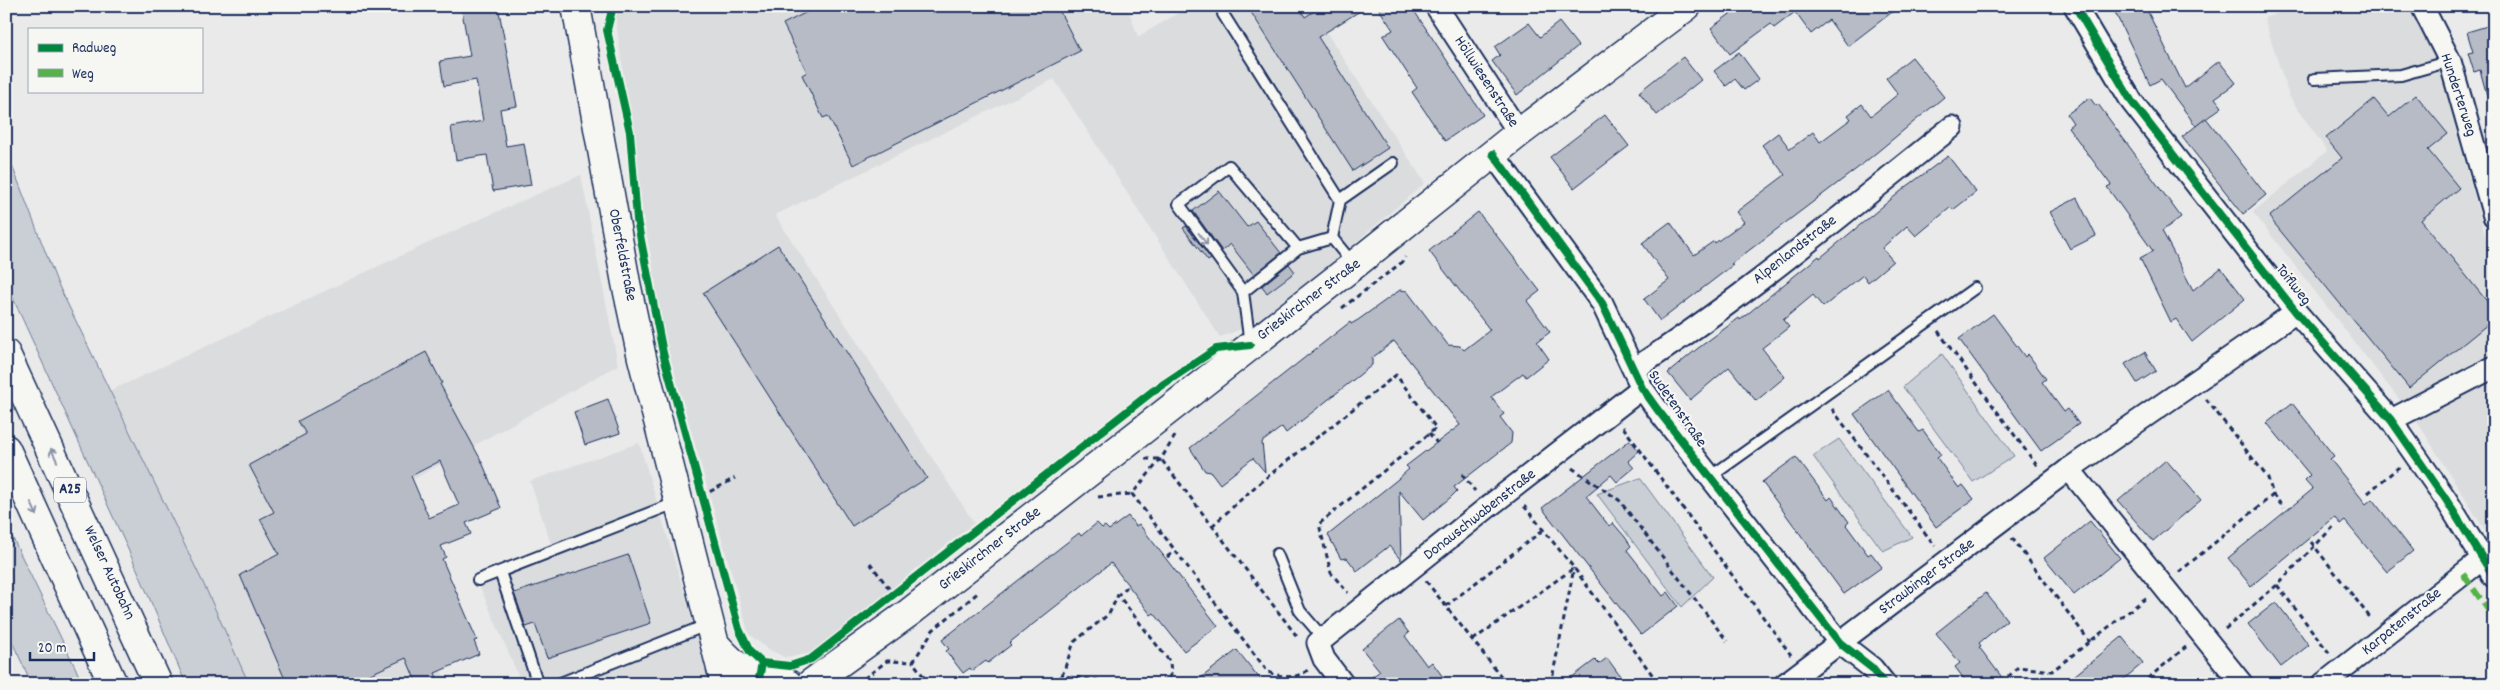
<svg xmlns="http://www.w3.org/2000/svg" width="2500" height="690" font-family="Dekko,sans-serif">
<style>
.built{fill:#dadcde}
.green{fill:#caced5;stroke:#727e9a}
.building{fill:#b6bbc6;stroke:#1b2f5e;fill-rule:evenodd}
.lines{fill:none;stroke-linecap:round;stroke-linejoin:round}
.service-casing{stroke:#1b2f5e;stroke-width:14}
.minor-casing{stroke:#1b2f5e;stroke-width:25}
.secondary-casing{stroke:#1b2f5e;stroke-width:31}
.motorway-casing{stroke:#1b2f5e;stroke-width:31}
.path{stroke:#1b2f5e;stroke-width:3;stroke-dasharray:5 4;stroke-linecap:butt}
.service{stroke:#f6f6f2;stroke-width:10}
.minor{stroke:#f6f6f2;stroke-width:21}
.secondary{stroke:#f6f6f2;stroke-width:28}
.motorway{stroke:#f6f6f2;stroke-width:28}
.quiet{stroke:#55b248;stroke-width:6;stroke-dasharray:12 6;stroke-linecap:butt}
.cycleway-casing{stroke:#f6f6f2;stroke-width:11}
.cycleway{stroke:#00873e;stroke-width:8}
.oneway{stroke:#8892a8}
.labels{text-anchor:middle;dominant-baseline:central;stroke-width:4.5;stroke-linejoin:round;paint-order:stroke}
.shield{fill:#f6f6f2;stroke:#5d6b8a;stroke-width:1}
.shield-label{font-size:15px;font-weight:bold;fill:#1b2f5e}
.street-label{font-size:16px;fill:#1b2f5e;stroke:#f6f6f2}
</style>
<rect width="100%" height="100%" fill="#e9eae9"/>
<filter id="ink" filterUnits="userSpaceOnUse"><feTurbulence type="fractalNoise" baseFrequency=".02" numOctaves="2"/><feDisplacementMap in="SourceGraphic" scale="10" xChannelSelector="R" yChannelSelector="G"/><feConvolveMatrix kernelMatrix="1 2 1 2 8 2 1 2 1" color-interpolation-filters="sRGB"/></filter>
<g filter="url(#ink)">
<g class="built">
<polygon points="614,6 1127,6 1138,37 1190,6 1309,6 1425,183 1264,321 1220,337 1054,79 775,215 974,523 810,654 784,657 765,647 749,634 658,314 655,276 643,215"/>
<polygon points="2299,6 2408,6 2430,36 2494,268 2494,545 2420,426 2253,212 2327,151 2289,96 2264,18"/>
<polygon points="581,175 618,365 371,503 447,684 249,684 206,589 110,391 465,226"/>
<polygon points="639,443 712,684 522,684 475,575 551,544 530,481"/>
</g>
<g class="green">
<polygon points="6,150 57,282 206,589 249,684 186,684 137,569 6,283"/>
<polygon points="1942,354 2014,456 1973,482 1903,387"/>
<polygon points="1839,439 1912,537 1883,551 1813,456"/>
<polygon points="1640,478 1713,577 1682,607 1597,494"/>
<polygon points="6,524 76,669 82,684 32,684 6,629"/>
</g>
<g class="building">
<polygon points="461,6 498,6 517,106 500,109 506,146 524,143 531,185 493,191 487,155 456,160 451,127 483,121 476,80 444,86 440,61 470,56"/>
<polygon points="819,6 1057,6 1080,51 853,165 828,116 823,118 802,75 807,72 783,24"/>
<polygon points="1247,6 1298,6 1305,17 1322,6 1368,6 1318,37 1388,148 1353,171"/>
<polygon points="1377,6 1411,6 1483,115 1445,141 1412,92 1417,88 1383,36 1393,30"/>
<polygon points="1741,6 1900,6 1848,46 1829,20 1811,34 1795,12 1774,28 1771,24 1730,54 1711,28"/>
<polygon points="2112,6 2145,6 2185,88 2219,61 2236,83 2215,98 2222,107 2196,126 2161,79 2150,85"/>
<polygon points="1559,22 1578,46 1517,95 1492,61 1500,55 1495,47 1529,23 1540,37"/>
<polygon points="2494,24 2494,102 2489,103 2480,70 2474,72 2468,53 2473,52 2467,32"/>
<polygon points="1739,52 1759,79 1744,90 1735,79 1726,86 1714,71"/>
<polygon points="1683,57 1701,80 1657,115 1639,92"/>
<polygon points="1912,57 1944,97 1859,167 1731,264 1733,265 1660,321 1644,299 1669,280 1642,243 1670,222 1694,255 1714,241 1715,243 1744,222 1736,212 1785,175 1762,145 1778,133 1790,149 1813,132 1820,142 1851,119 1848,115 1862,104 1871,116 1898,94 1886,78"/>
<polygon points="2416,95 2448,134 2428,150 2459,188 2421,220 2494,310 2494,319 2409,388 2269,217 2342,158 2326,138 2374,99 2389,117"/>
<polygon points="2090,98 2096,106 2098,104 2181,217 2162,231 2193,290 2221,268 2245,299 2192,342 2176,319 2171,322 2140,258 2153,251 2107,187 2111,185 2068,127 2073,123 2067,114"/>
<polygon points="1605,115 1629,146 1574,188 1550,157"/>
<polygon points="2206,118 2266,195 2243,214 2182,137"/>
<polygon points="1948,156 1976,192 1953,210 1951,207 1916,236 1907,226 1882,248 1893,261 1868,282 1863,275 1823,307 1813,295 1783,320 1789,327 1762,348 1785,377 1756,401 1729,367 1690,400 1668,373 1697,349 1739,318 1740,320 1819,256 1820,258 1906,187"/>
<polygon points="1219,191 1247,227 1256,221 1281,253 1254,275 1230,244 1222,251 1193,211"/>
<polygon points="2077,198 2096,236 2070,249 2050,212"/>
<polygon points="1478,212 1540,291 1527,301 1550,332 1537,342 1549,359 1526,377 1523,373 1491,397 1504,414 1500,417 1512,433 1511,443 1454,487 1457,491 1451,497 1423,520 1399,491 1401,560 1389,546 1357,571 1347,558 1341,559 1328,535 1398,479 1409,469 1406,466 1460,425 1394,341 1372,358 1372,365 1286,433 1282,427 1262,442 1265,472 1253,458 1220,484 1211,472 1205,471 1190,448 1350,322 1351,324 1358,320 1400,290 1407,291 1448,345 1460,346 1464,350 1490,330 1429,251"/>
<polygon points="1186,226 1211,259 1208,261 1183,228"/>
<polygon points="778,245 927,478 852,526 703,293"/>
<polygon points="1289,264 1295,272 1267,293 1262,286"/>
<polygon points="1993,314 2025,357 2028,354 2046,379 2042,382 2064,412 2068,409 2079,424 2041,451 1959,339"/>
<path d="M 426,352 L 442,383 L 440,384 L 482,462 L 501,508 L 466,523 L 471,534 L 441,546 L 446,557 L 442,559 L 477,640 L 474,641 L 479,654 L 435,673 L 440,684 L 417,684 L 406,658 L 348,684 L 287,684 L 240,575 L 279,554 L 260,519 L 274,512 L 249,465 L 306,434 L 298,421 ZM 440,461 L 459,505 L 429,518 L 411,476 Z"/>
<polygon points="2145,352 2156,371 2137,383 2125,364"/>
<polygon points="1888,390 1919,432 1923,430 1941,455 1937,458 1959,488 1963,485 1974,499 1936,527 1854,414"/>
<polygon points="608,399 620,433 585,445 574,412"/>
<polygon points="2292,403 2334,456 2330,459 2366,504 2372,499 2413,551 2387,572 2345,521 2341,524 2335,517 2251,586 2228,558 2313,489 2305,480 2310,475 2267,423"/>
<polygon points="1630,440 1639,451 1628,461 1634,468 1617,482 1611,475 1586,496 1609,526 1613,523 1625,537 1631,546 1627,550 1663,596 1668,592 1678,606 1641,635 1542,508"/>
<polygon points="1796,457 1828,500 1831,497 1849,522 1846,525 1868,555 1871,553 1882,567 1844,594 1762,482"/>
<polygon points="2166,460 2201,500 2153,541 2118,501"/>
<polygon points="1128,516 1136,526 1139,524 1218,626 1184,651 1154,613 1151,615 1111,563 1009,643 1011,645 988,663 986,661 972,671 970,668 963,673 946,651 949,649 942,640 1079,533 1081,536 1097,523 1102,528 1105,526 1109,530"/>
<polygon points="2090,521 2120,558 2074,595 2044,558"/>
<polygon points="628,555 651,623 547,658 535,624 526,627 514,593"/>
<polygon points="1986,593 2007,620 1979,643 1981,646 1979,647 2007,684 1968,684 1955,667 1960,663 1936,633"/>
<polygon points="2276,602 2309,645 2281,667 2248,624"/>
<polygon points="1399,620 1409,633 1405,636 1427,666 1432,662 1448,684 1363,684 1380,671 1362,649"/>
<polygon points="2122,637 2143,663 2118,684 2064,684"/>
<polygon points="1237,650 1264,684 1193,684"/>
<polygon points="1607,658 1626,684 1563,684 1595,660 1599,664"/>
</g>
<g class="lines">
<g class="service-casing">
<g id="service">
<polyline points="1223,14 1340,200"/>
<polyline points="2314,79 2401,75 2450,61"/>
<polyline points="1332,238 1340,200 1393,163"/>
<polyline points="1243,292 1179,204 1229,166 1298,248"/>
<polyline points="1250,344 1243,292 1298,248 1332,238 1354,265"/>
<polyline points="1710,477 1975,288"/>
<polyline points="1277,554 1300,611 1324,639"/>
<polyline points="500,572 538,684"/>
<polyline points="478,580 678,502"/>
<polyline points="558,684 709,624"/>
</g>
</g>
<g class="minor-casing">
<g id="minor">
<polyline points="1436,6 1519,133"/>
<polyline points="2075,6 2132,102 2296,312 2391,420 2445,498 2494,577"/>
<polyline points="2422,6 2450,61 2494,216"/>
<polyline points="1493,154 1602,303 1642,388 1657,409 1840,643 1872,668 1885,684"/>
<path d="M 1634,369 C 1746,297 1848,209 1952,127"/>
<polyline points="2391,420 2494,367"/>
<polyline points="2069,469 2242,684"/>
<polyline points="1343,684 1324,659 1318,643 1488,507 1642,388"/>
<polyline points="1785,684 2069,469 2296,312"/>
<polyline points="2323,684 2481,560"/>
</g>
</g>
<g class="secondary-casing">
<g id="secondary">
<polyline points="576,6 626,283 642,358 725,684"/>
<path d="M 715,644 C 740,672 750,678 788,684"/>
<polyline points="810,684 910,612 1354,265 1519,133 1687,6"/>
</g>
</g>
<g class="motorway-casing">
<g id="motorway">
<polyline points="6,354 158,684"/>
<polyline points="6,449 113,684"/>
</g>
</g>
<g class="path">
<polyline points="1342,308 1401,263 1405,257"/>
<polyline points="1938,331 2038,467"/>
<polyline points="2206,399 2268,478 2273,495 2284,508"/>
<polyline points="1832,409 1935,546"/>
<polyline points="1623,427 1791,655"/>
<polyline points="1429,433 1437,443"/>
<path d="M 1175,436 L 1161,459 L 1132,494 L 1268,672 C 1283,677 1295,680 1308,670"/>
<polyline points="1145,459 1161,459 1299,639"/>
<polyline points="1572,468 1619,500 1727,641"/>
<polyline points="1462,474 1475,491"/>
<polyline points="2368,493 2400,466"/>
<polyline points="702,496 735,478"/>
<polyline points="1098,497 1132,494"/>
<polyline points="1524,506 1574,568 1659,684"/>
<polyline points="1212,526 1257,485 1396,375 1436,428 1319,524 1331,573 1348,593"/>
<polyline points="2012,538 2090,642"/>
<polyline points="2311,542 2372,620"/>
<polyline points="1167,557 1174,552"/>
<polyline points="870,563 893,594"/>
<polyline points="2179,572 2273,495"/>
<polyline points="1426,581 1507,684"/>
<polyline points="2277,585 2330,654"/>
<polyline points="1127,587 1118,595 1170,662 1171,675 1160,684"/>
<polyline points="1446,606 1543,530"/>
<polyline points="2225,629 2277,585 2335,525"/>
<polyline points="1473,640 1574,568"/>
<polyline points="1062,676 1074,642 1109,614 1118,595"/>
<polyline points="2008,677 2018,667 2052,671 2146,598"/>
<polyline points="857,684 887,661 913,662"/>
<polyline points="929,684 913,662 933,630 980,591"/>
<polyline points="1052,684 1062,676 1097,680 1101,684"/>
<polyline points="1521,684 1531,676"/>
<polyline points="1551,684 1574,568"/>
<polyline points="2141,684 2186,647"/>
</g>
<use href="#service" class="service"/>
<use href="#minor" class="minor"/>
<use href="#secondary" class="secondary"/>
<use href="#motorway" class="motorway"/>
<g class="quiet">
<polyline points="2463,574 2494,618"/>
<polyline points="6,667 13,684"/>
</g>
<g class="cycleway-casing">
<g id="cycleway">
<polyline points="613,6 607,30 630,132 637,220 663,353 739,629 750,652 762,663"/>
<polyline points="2075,6 2132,102 2296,312 2391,420 2445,498 2494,577"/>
<polyline points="1493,154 1602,303 1642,388 1657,409 1840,643 1872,668 1885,684"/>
<polyline points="758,684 762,663 790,666 811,659 1153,391 1216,349 1250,345"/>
</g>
</g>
<use href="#cycleway" class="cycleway"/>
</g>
<defs><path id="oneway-shaft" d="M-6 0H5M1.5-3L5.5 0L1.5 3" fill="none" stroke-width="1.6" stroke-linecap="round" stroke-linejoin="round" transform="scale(1.25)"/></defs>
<g class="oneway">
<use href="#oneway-shaft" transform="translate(1203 239) rotate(53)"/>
<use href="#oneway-shaft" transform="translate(54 455) rotate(-115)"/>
<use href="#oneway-shaft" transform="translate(34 509) rotate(66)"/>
</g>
</g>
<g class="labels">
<rect class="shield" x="54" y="477.5" width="32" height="25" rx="4"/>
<g class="shield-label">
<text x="70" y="490">A25</text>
</g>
<g class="street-label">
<text transform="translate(1486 82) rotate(57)">Höllwiesenstraße</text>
<text transform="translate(2458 95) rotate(72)">Hunderterweg</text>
<text transform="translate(1795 250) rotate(-38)">Alpenlandstraße</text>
<text transform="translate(622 255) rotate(79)">Oberfeldstraße</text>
<text transform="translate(2293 285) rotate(52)">Toiflweg</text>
<text transform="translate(1309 300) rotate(-37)">Grieskirchner Straße</text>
<text transform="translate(1677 409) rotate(55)">Sudetenstraße</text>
<text transform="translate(1480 515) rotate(-38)">Donauschwabenstraße</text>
<text transform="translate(990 549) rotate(-38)">Grieskirchner Straße</text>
<text transform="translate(109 573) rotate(65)">Welser Autobahn</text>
<text transform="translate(1927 577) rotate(-37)">Straubinger Straße</text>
<text transform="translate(2402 622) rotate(-39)">Karpatenstraße</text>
</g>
</g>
<rect width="2500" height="690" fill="none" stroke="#f6f6f2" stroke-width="25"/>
<rect x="12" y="12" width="2475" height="665" fill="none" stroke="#1b2f5e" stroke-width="2" filter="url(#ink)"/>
<rect x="28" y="28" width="175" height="65" fill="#f6f6f2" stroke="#9ea6b7"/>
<rect x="38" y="44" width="25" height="8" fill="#00873e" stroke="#9ea6b7"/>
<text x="72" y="52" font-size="15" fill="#1b2f5e">Radweg</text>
<rect x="38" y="69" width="25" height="8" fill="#55b248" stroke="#9ea6b7"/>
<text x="72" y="78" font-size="15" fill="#1b2f5e">Weg</text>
<path d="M30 652v8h64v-8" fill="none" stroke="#1b2f5e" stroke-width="2.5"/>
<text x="38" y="652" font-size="15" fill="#1b2f5e" stroke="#f6f6f2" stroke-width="4" paint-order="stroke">20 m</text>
</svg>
